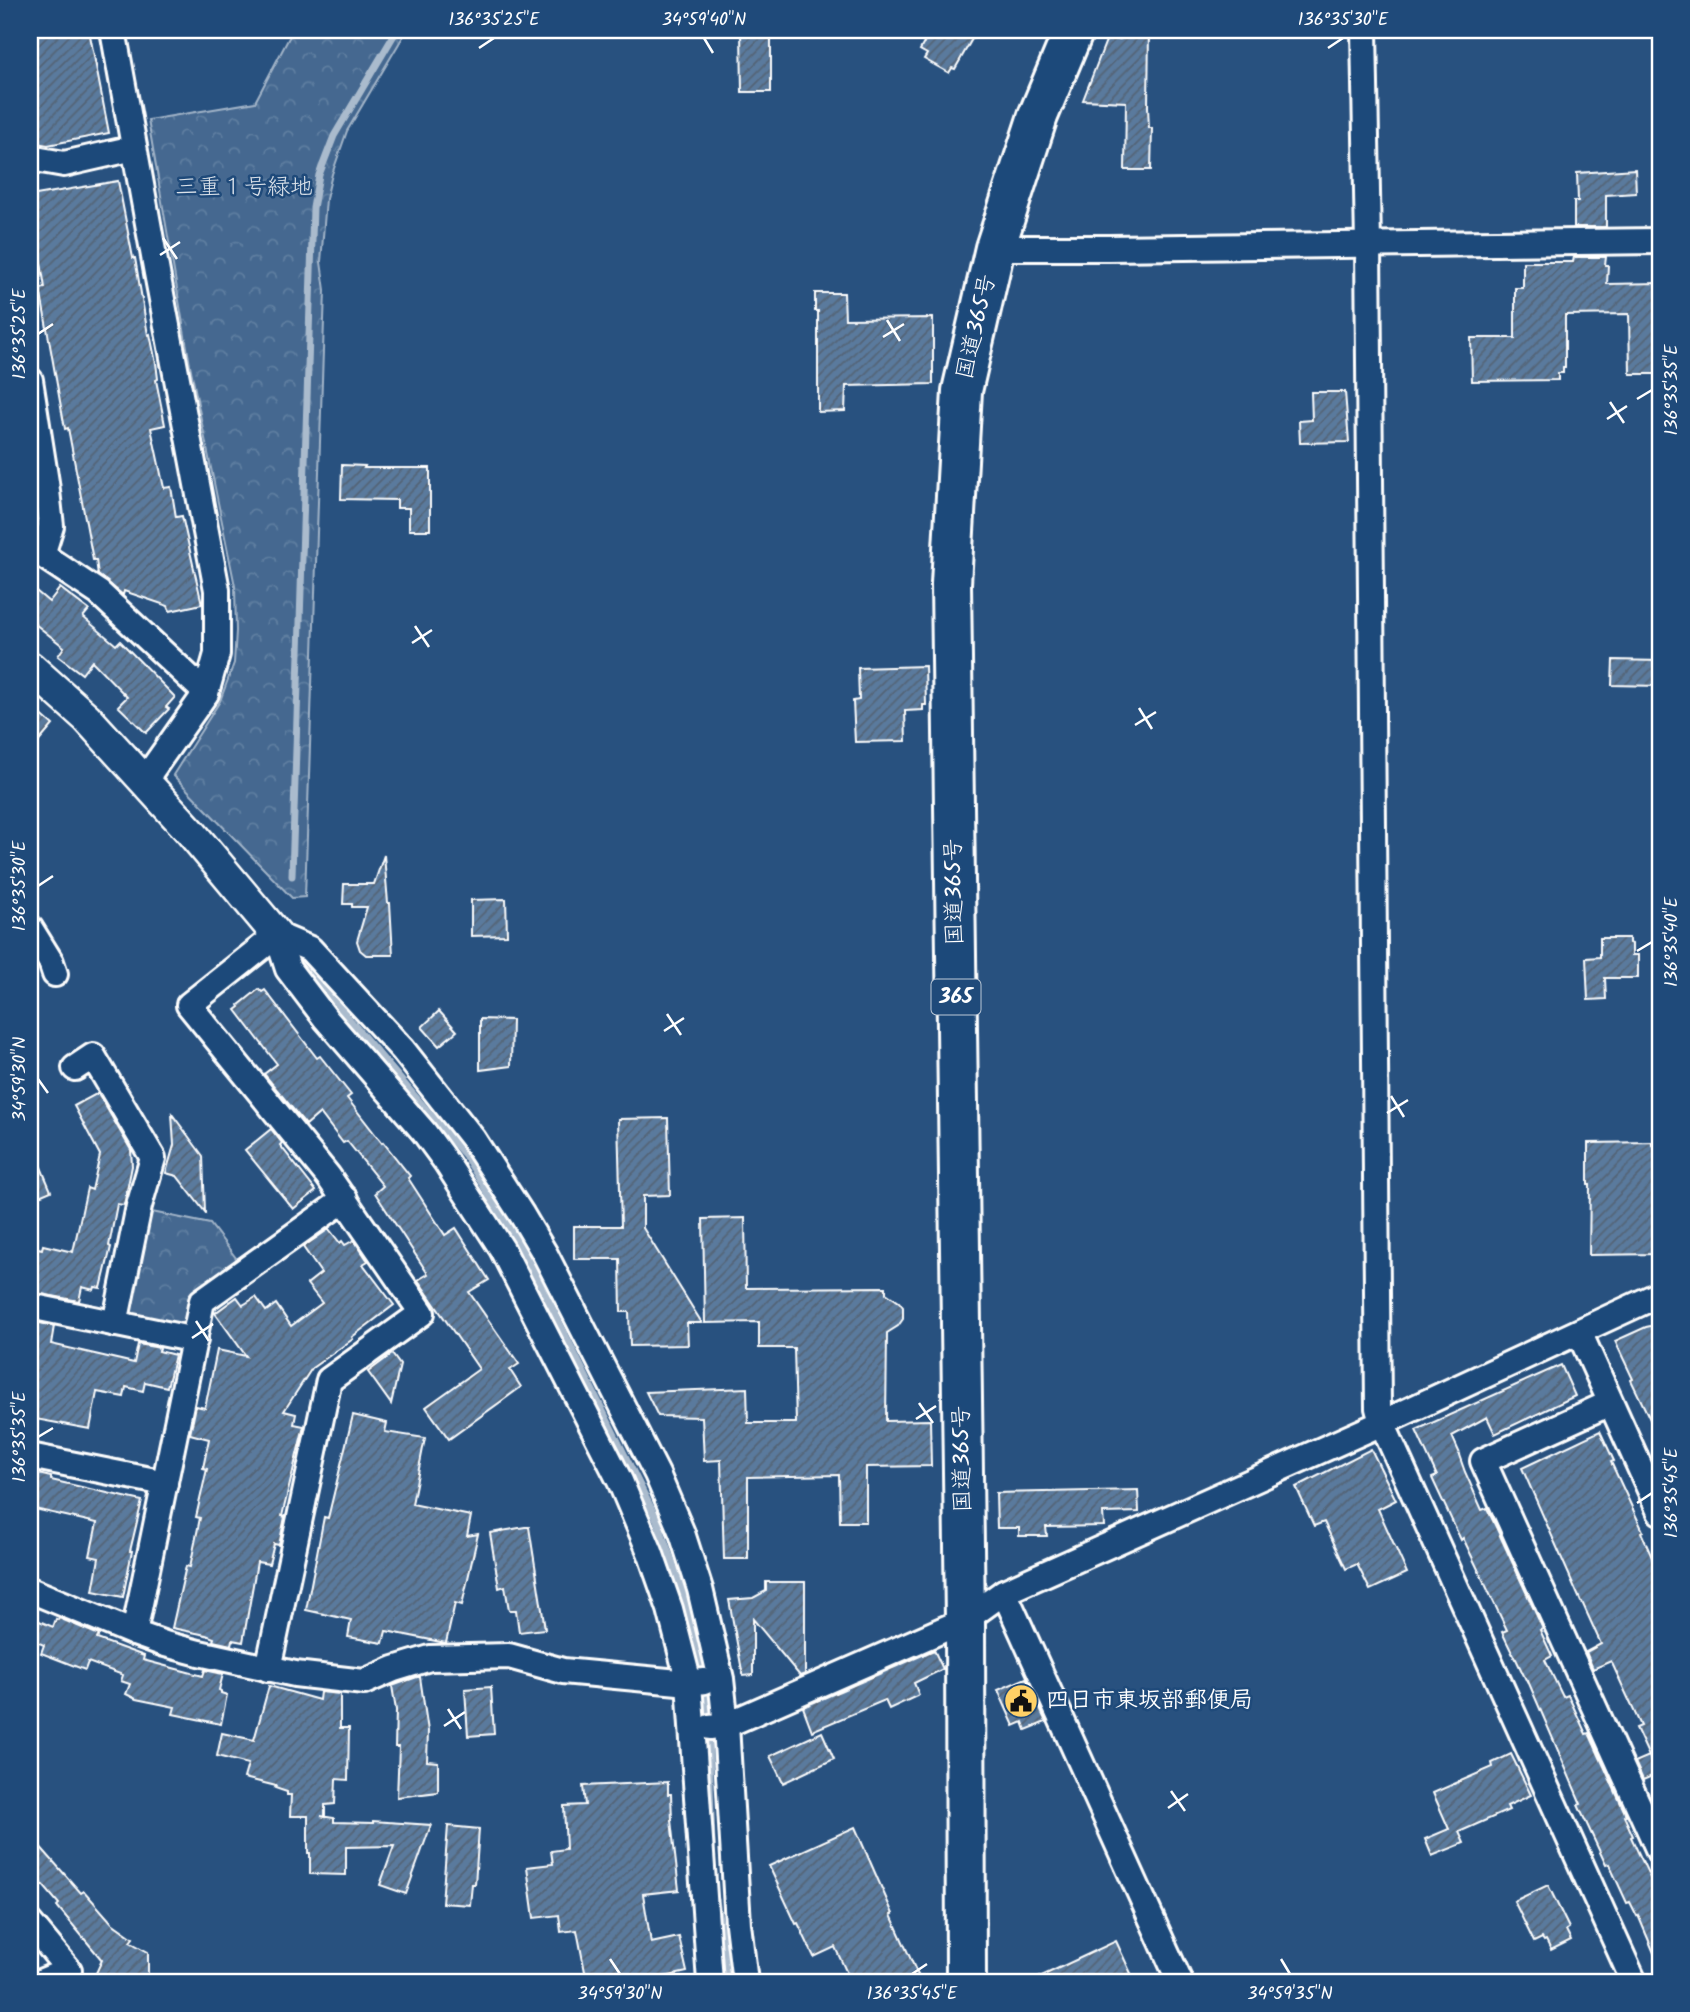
<svg xmlns="http://www.w3.org/2000/svg" width="1690" height="2012" font-family="Kalam,'Klee One',sans-serif">
<style>
.park{fill:url(#park-crowns);stroke:#a2b4c8;stroke-width:2}
.lines{fill:none;stroke-linecap:round;stroke-linejoin:round}
.stream{stroke:#aabbcd;stroke-width:7}
.building{fill:url(#building-hatch);stroke:#fff;stroke-width:2}
.minor-casing{stroke:#fff;stroke-width:30}
.tertiary-casing{stroke:#fff;stroke-width:35}
.trunk-casing{stroke:#fff;stroke-width:44}
.minor{stroke:#1f4a7a;stroke-width:24}
.tertiary{stroke:#1f4a7a;stroke-width:30}
.trunk{stroke:#1f4a7a;stroke-width:38}
.ticks{fill:none;stroke:#fff;stroke-width:2.5}
.labels{text-anchor:middle;dominant-baseline:central;stroke-width:5;stroke-linejoin:round;paint-order:stroke}
.shield{fill:#1f4a7a;stroke:#bcc9d7;stroke-width:2}
.shield-label{font-size:21px;font-weight:bold;fill:#fff}
.park-label{font-size:23px;fill:#dae1e9;stroke:#1f4a7a}
.street-label{font-size:23px;fill:#fff;stroke:#1f4a7a}
.poi-label{font-size:23px;font-weight:bold;fill:#fff;stroke:#1f4a7a;text-anchor:start}
.neatline{fill:none;stroke:#fff;stroke-width:2.5}
.ticks-label{font-size:18px;text-anchor:middle;fill:#fff}
</style>
<defs>
<pattern id="park-crowns" width="20" height="18" patternUnits="userSpaceOnUse" patternTransform="scale(1.75)"><rect width="20" height="18" fill="#446890"/><path d="M2 6a3 3 0 1 1 6 0M12 15a3 3 0 1 1 6 0" fill="none" stroke="#607fa1"/></pattern>
<pattern id="building-hatch" width="6" height="6" patternUnits="userSpaceOnUse" patternTransform="scale(1.75)"><rect width="6" height="6" fill="#5a7a9d"/><path d="M-1 1l2-2M0 6l6-6M5 7l2-2" fill="none" stroke="#536374"/></pattern>
</defs>
<rect width="100%" height="100%" fill="#28517f"/>
<filter id="ink" filterUnits="userSpaceOnUse"><feTurbulence type="fractalNoise" baseFrequency=".0143" numOctaves="2"/><feDisplacementMap in="SourceGraphic" scale="14" xChannelSelector="R" yChannelSelector="G"/><feConvolveMatrix kernelMatrix="1 2 1 2 8 2 1 2 1" color-interpolation-filters="sRGB"/></filter>
<g filter="url(#ink)">
<g class="park">
<polygon points="293,30 407,30 347,131 332,174 326,199 321,262 325,290 305,897 292,898 173,775 220,701 234,663 236,631 235,586 190,365 148,120 255,102"/>
<polygon points="147,1211 210,1224 239,1262 186,1326 133,1315 127,1312"/>
</g>
<g class="lines">
<g class="stream">
<polyline points="292,876 313,208 319,175 334,136 397,30"/>
<polyline points="302,964 465,1155 526,1256 657,1520 682,1590 703,1675 708,1720 712,1846"/>
<polyline points="716,1900 729,1982"/>
</g>
</g>
<g class="building">
<polygon points="30,30 89,30 109,133 48,145 30,142"/>
<polygon points="741,30 771,30 771,92 742,92"/>
<polygon points="931,30 977,30 955,69 952,68 949,73 924,59 927,54 920,50"/>
<polygon points="1120,30 1149,30 1148,107 1149,128 1152,128 1151,170 1125,170 1126,102 1083,100 1107,38 1120,39"/>
<polygon points="1635,169 1636,193 1606,195 1606,227 1574,227 1574,201 1578,201 1577,173"/>
<polygon points="118,181 133,258 135,258 148,335 150,334 156,363 158,379 156,380 165,425 151,428 164,488 171,487 176,517 182,516 202,604 170,611 168,606 124,591 123,595 98,575 96,560 93,560 68,428 65,429 61,407 40,289 45,288 38,244 33,245 30,228 34,225 30,196"/>
<polygon points="1574,257 1606,257 1605,265 1608,265 1607,284 1660,283 1660,374 1630,374 1629,314 1565,315 1565,367 1563,367 1563,373 1558,373 1558,380 1472,381 1471,338 1515,338 1515,288 1523,288 1523,262 1573,262"/>
<polygon points="815,293 844,293 845,319 933,318 933,384 846,386 845,411 818,412 818,311 815,311"/>
<polygon points="1311,392 1345,392 1349,442 1300,443 1299,421 1312,420"/>
<polygon points="342,465 365,466 364,468 430,468 430,530 409,530 409,508 397,508 397,500 341,499"/>
<polygon points="30,586 49,602 60,588 89,610 83,617 116,645 120,641 175,697 166,707 169,709 146,733 118,706 127,697 92,661 82,674 58,656 64,647 30,620"/>
<polygon points="1613,660 1660,661 1660,686 1612,685"/>
<polygon points="925,666 926,705 923,705 923,710 905,711 906,741 855,742 853,701 859,700 858,668"/>
<polygon points="30,705 53,725 30,752"/>
<polygon points="384,855 388,903 390,903 393,955 366,955 360,950 357,941 367,907 352,907 352,904 343,904 344,884 374,884"/>
<polygon points="506,899 507,935 471,936 471,900"/>
<polygon points="1600,938 1629,938 1629,943 1632,944 1632,955 1638,955 1638,978 1605,978 1606,999 1588,1000 1586,958 1600,957"/>
<polygon points="259,989 262,992 265,990 317,1058 320,1056 351,1095 347,1098 382,1143 383,1142 410,1176 408,1178 445,1235 456,1228 489,1280 469,1292 519,1364 510,1370 521,1387 449,1439 426,1407 479,1369 418,1280 428,1274 375,1193 383,1186 347,1141 343,1143 320,1113 306,1125 264,1074 277,1064 236,1010 240,1007 239,1005"/>
<polygon points="439,1011 457,1031 439,1046 422,1027"/>
<polygon points="480,1019 512,1020 511,1066 480,1070"/>
<polygon points="98,1093 131,1150 132,1166 124,1205 117,1204 109,1246 111,1247 101,1288 95,1287 94,1290 82,1287 79,1301 30,1292 30,1246 42,1249 43,1245 73,1252 87,1188 92,1190 100,1155 74,1106"/>
<polygon points="172,1114 203,1156 205,1212 177,1176 166,1173 174,1145"/>
<polygon points="668,1118 670,1195 643,1196 643,1228 702,1323 687,1323 688,1345 630,1346 629,1312 621,1312 620,1259 574,1259 574,1226 621,1226 618,1119"/>
<polygon points="271,1129 282,1143 280,1145 316,1191 293,1209 245,1150"/>
<polygon points="30,1141 51,1191 30,1200"/>
<polygon points="1652,1142 1652,1145 1660,1144 1660,1254 1589,1255 1590,1185 1588,1185 1588,1143"/>
<polygon points="745,1218 746,1288 886,1287 886,1293 899,1302 903,1307 903,1319 898,1326 887,1333 886,1421 930,1420 931,1466 866,1467 866,1522 840,1522 839,1475 748,1477 748,1559 724,1559 721,1460 704,1461 702,1417 658,1416 646,1392 747,1388 748,1423 796,1423 794,1348 759,1348 759,1322 705,1323 703,1219"/>
<polygon points="329,1229 340,1243 342,1241 345,1245 354,1240 368,1261 363,1264 394,1305 352,1337 353,1339 312,1368 284,1411 296,1414 294,1424 304,1426 282,1516 285,1517 279,1545 274,1544 269,1564 257,1562 243,1642 232,1640 231,1645 213,1641 214,1638 206,1635 172,1628 186,1566 190,1567 200,1518 196,1517 207,1469 203,1468 209,1439 190,1434 196,1406 205,1408 217,1350 246,1356 215,1313 237,1297 243,1305 256,1297 266,1311 276,1304 291,1326 322,1303 307,1284 321,1273 303,1247"/>
<polygon points="30,1321 54,1326 51,1344 134,1363 138,1344 160,1348 159,1351 175,1355 167,1387 145,1382 143,1391 126,1387 124,1397 97,1392 90,1429 30,1418"/>
<polygon points="1660,1324 1660,1440 1631,1380 1633,1379 1615,1341 1646,1327"/>
<polygon points="392,1354 400,1365 391,1404 368,1372"/>
<polygon points="1561,1365 1575,1396 1495,1434 1487,1417 1452,1436 1460,1454 1459,1455 1465,1472 1482,1510 1487,1508 1496,1527 1543,1629 1540,1630 1552,1656 1545,1660 1563,1697 1568,1695 1586,1734 1589,1733 1626,1815 1624,1816 1633,1836 1631,1837 1660,1899 1660,1967 1638,1915 1637,1916 1630,1902 1627,1903 1609,1864 1606,1865 1578,1805 1581,1804 1528,1681 1527,1682 1516,1659 1515,1659 1502,1632 1507,1630 1463,1538 1461,1540 1432,1478 1437,1476 1416,1430"/>
<polygon points="353,1415 387,1423 385,1432 425,1438 412,1504 471,1516 467,1536 478,1534 462,1605 455,1603 446,1643 386,1631 383,1643 348,1637 351,1620 306,1610 324,1517 328,1518"/>
<polygon points="1600,1431 1614,1461 1611,1462 1643,1531 1641,1532 1660,1576 1660,1780 1636,1728 1641,1726 1611,1661 1593,1669 1586,1652 1601,1644 1582,1602 1581,1602 1522,1468"/>
<polygon points="1371,1449 1396,1500 1378,1509 1407,1573 1370,1590 1357,1564 1346,1569 1324,1522 1314,1526 1296,1487"/>
<polygon points="30,1472 51,1477 51,1480 142,1501 130,1551 132,1551 123,1597 93,1591 99,1558 90,1556 97,1523 30,1508"/>
<polygon points="1138,1490 1139,1512 1103,1513 1104,1526 1046,1527 1047,1536 1019,1536 1019,1528 997,1528 996,1493"/>
<polygon points="525,1527 529,1527 545,1629 519,1632 516,1610 509,1610 505,1586 499,1588 490,1533"/>
<polygon points="766,1582 805,1582 805,1674 800,1676 753,1619 753,1675 743,1676 729,1600 753,1598 766,1591"/>
<polygon points="30,1617 53,1627 56,1619 58,1620 59,1618 99,1635 97,1639 144,1656 143,1660 203,1676 205,1670 223,1674 219,1690 221,1691 221,1693 227,1695 221,1724 173,1714 175,1707 136,1699 126,1694 130,1684 121,1681 123,1675 88,1662 85,1670 41,1653 44,1645 30,1639"/>
<polygon points="934,1650 943,1669 914,1683 919,1695 889,1709 885,1700 812,1731 803,1707"/>
<polygon points="417,1677 420,1677 428,1731 427,1761 438,1762 438,1792 397,1797 399,1747 395,1747 396,1710 392,1686"/>
<polygon points="1026,1678 1046,1722 1026,1730 1023,1722 1014,1726 998,1690"/>
<polygon points="269,1686 319,1700 320,1692 340,1694 340,1728 349,1728 348,1780 336,1779 335,1804 325,1805 325,1817 321,1816 334,1818 334,1822 373,1823 373,1821 431,1825 406,1894 380,1885 394,1846 346,1847 346,1875 310,1874 310,1853 308,1853 308,1816 290,1816 291,1795 287,1795 287,1792 275,1788 276,1786 244,1778 248,1764 217,1756 222,1733 254,1740"/>
<polygon points="491,1687 494,1734 468,1736 465,1689"/>
<polygon points="822,1732 834,1759 783,1783 770,1756"/>
<polygon points="1511,1754 1531,1795 1507,1806 1509,1810 1459,1832 1464,1843 1432,1856 1425,1839 1449,1829 1433,1793 1493,1767 1492,1763"/>
<polygon points="1649,1756 1657,1774 1643,1780 1635,1762"/>
<polygon points="668,1782 668,1794 671,1794 672,1820 671,1820 679,1890 643,1894 651,1943 679,1937 687,1972 642,1982 597,1982 596,1974 586,1977 577,1930 561,1932 559,1915 534,1918 527,1867 553,1864 551,1851 566,1849 564,1806 585,1805 583,1786"/>
<polygon points="448,1826 479,1829 475,1884 472,1884 470,1905 442,1903"/>
<polygon points="855,1827 893,1914 891,1915 921,1982 851,1982 835,1947 814,1957 798,1923 796,1924 769,1866"/>
<polygon points="30,1835 81,1893 84,1891 112,1923 133,1938 130,1942 148,1952 148,1982 92,1982 102,1960 57,1906 59,1904 30,1870"/>
<polygon points="1548,1885 1569,1928 1566,1930 1571,1940 1551,1950 1546,1940 1544,1941 1542,1938 1534,1942 1514,1901"/>
<polygon points="1116,1941 1135,1982 1029,1982"/>
</g>
<g class="lines">
<g class="minor-casing">
<g id="minor">
<polyline points="113,30 157,273 217,590 217,654 206,693 144,781"/>
<polyline points="1364,30 1368,245 1378,1408 1382,1423 1634,1982"/>
<polyline points="30,158 64,164 134,148"/>
<polyline points="995,248 1109,248 1660,241"/>
<polyline points="30,380 46,482 51,526 42,555"/>
<polyline points="30,549 42,555 99,593 206,693"/>
<polyline points="30,928 51,962 55,974"/>
<polyline points="277,935 310,949 403,1050 473,1139 522,1215 545,1254 657,1474 682,1533 700,1589 721,1679 726,1725 738,1924 745,1982"/>
<polyline points="277,935 288,969 326,1019 424,1132 446,1162 502,1249 620,1481 650,1552 670,1609 689,1683 710,1982"/>
<polyline points="75,1068 93,1056 153,1158 139,1206 115,1324"/>
<polyline points="30,1306 195,1340"/>
<polyline points="1579,1332 1660,1512"/>
<polyline points="1610,1403 1483,1461 1660,1853"/>
<polyline points="30,1456 165,1483"/>
<polyline points="30,1590 134,1633 165,1644 199,1653 295,1674 364,1682 394,1669 430,1658 509,1656 563,1671 689,1683 704,1681"/>
<polyline points="1004,1592 1180,1982"/>
<polyline points="134,1633 202,1301 345,1199"/>
<polyline points="268,1669 329,1380 422,1313 328,1176 189,1005 277,935"/>
<polyline points="710,1727 726,1725 965,1620 1004,1592 1382,1423 1660,1294"/>
<polyline points="30,1923 69,1970 40,1982"/>
</g>
</g>
<g class="tertiary-casing">
<polyline id="tertiary" points="30,667 87,718 190,831 277,935"/>
</g>
<g class="trunk-casing">
<polyline id="trunk" points="966,1982 965,1620 951,584 962,391 995,248 1038,116 1074,30"/>
</g>
<use href="#minor" class="minor"/>
<use href="#tertiary" class="tertiary"/>
<use href="#trunk" class="trunk"/>
</g>
</g>
<path class="ticks" d="M 704,38 L 713,53M 479,48 L 494,38M 1328,48 L 1343,38M 163,238 L 177,259M 160,255 L 180,242M 887,320 L 900,341M 38,334 L 53,324M 883,337 L 904,324M 1637,399 L 1652,390M 1610,402 L 1624,423M 1607,419 L 1627,406M 415,626 L 429,647M 412,643 L 432,630M 1139,708 L 1152,729M 1135,725 L 1156,712M 38,886 L 53,876M 1637,951 L 1652,942M 667,1014 L 681,1035M 664,1031 L 684,1018M 38,1079 L 48,1093M 1391,1096 L 1404,1117M 1387,1113 L 1408,1100M 196,1321 L 209,1341M 192,1338 L 213,1324M 919,1403 L 933,1423M 916,1419 L 936,1406M 38,1437 L 53,1428M 1637,1503 L 1652,1493M 448,1709 L 461,1729M 444,1726 L 465,1712M 1171,1791 L 1185,1811M 1168,1808 L 1188,1794M 610,1959 L 620,1974M 1281,1959 L 1290,1974M 912,1974 L 927,1964"/>
<defs>
<g id="civic-disc" transform="scale(1.75)"><circle r="9.5" fill="#ffd166" stroke="#1f4a7a"/><path d="M-.6-6.5H3V-4.5H.6V-3L4-1V1h2V6H-6V1h2V-1L-.6-3ZM-1.2 2.5V6h2.4V2.5Z" fill="#111"/></g>
</defs>
<g fill-rule="evenodd">
<use href="#civic-disc" x="1021" y="1701"/>
</g>
<g class="labels">
<rect class="shield" x="931.5" y="979.5" width="49" height="35" rx="5"/>
<g class="shield-label">
<text x="956" y="997">365</text>
</g>
<g class="park-label">
<text x="244" y="188">三重１号緑地</text>
</g>
<g class="street-label">
<text transform="translate(977 327) rotate(-77)">国道365号</text>
<text transform="translate(955 892) rotate(-91)">国道365号</text>
<text transform="translate(963 1459) rotate(-91)">国道365号</text>
</g>
<g class="poi-label">
<text x="1046" y="1701">四日市東坂部郵便局</text>
</g>
</g>
<rect width="1690" height="2012" fill="none" stroke="#1f4a7a" stroke-width="77"/>
<rect x="38" y="38" width="1614" height="1936" class="neatline"/>
<g class="ticks-label">
<text x="494" y="25">136°35'25"E</text>
<text x="704" y="25">34°59'40"N</text>
<text x="1343" y="25">136°35'30"E</text>
<text transform="translate(19 334) rotate(-90)" y="6">136°35'25"E</text>
<text transform="translate(1671 390) rotate(-90)" y="6">136°35'35"E</text>
<text transform="translate(19 886) rotate(-90)" y="6">136°35'30"E</text>
<text transform="translate(1671 942) rotate(-90)" y="6">136°35'40"E</text>
<text transform="translate(19 1079) rotate(-90)" y="6">34°59'30"N</text>
<text transform="translate(19 1437) rotate(-90)" y="6">136°35'35"E</text>
<text transform="translate(1671 1493) rotate(-90)" y="6">136°35'45"E</text>
<text x="620" y="1999">34°59'30"N</text>
<text x="912" y="1999">136°35'45"E</text>
<text x="1290" y="1999">34°59'35"N</text>
</g>
</svg>
